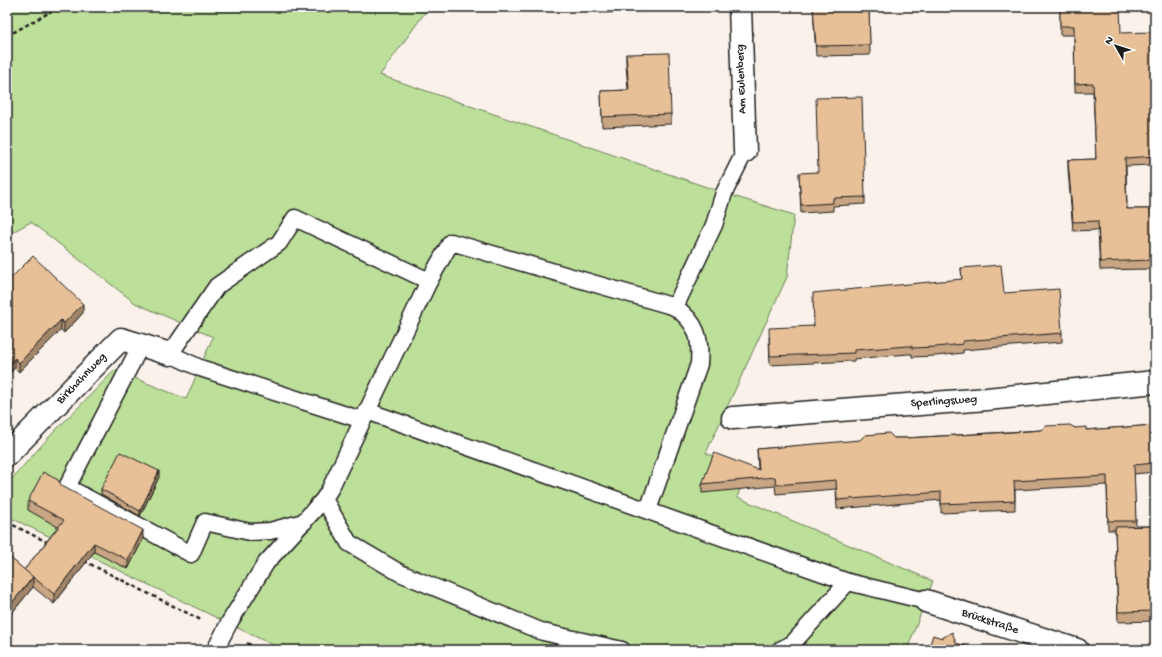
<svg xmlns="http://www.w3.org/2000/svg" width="1162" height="657" font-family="'Gochi Hand',sans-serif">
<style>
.green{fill:#bcdf99;stroke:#6c7e5a}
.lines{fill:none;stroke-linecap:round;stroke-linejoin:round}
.service-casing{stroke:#1c1c1c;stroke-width:19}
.minor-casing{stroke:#1c1c1c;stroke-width:25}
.path{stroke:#1c1c1c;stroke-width:2.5;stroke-dasharray:4 3;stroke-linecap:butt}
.service{stroke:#fff;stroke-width:16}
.minor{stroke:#fff;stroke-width:22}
.wall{fill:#c8a583;stroke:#1c1c1c}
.shaded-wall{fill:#a2866a;stroke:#1c1c1c}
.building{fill:#e8c098;stroke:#1c1c1c}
.labels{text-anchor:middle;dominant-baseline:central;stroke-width:4;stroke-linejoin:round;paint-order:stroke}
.street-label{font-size:12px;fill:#1c1c1c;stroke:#fff}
</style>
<rect width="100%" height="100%" fill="#faf2ea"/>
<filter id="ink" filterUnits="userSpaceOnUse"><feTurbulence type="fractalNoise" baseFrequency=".025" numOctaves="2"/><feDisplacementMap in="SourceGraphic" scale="8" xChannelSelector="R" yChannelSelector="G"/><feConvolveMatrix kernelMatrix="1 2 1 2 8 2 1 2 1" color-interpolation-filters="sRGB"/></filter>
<g filter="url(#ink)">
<polygon class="green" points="7,7 429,7 380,75 724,193 794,215 787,277 706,453 748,471 737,497 933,581 907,650 283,650 7,516 7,484 50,436 115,370 186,399 213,337 135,303 31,222 7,235"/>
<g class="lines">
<g class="service-casing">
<g id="service">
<polyline points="675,307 714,225 724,193 745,151"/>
<polyline points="141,345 67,487 191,554 205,522 250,532 270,531 304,522"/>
<polyline points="367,411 848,582 926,601"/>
<polyline points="362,420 200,368 170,354 217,286 279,243 295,218 429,281"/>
<polyline points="324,499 349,543 400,573 543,632 622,650"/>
<path d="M 215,650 L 229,623 L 266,563 L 324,499 L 330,489 L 429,281 L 451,242 L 675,307 C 697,323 701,337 699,364 L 648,510"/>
<polyline points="780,650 792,644 848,582"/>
</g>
</g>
<g class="minor-casing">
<g id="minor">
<polyline points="740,7 745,151"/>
<polyline points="733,418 987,399 1155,382"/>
<polyline points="7,455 121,339 170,354"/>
<polyline points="926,601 1077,650"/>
</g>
</g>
<g class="path">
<polyline points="7,36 59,7"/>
<polyline points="7,522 49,543"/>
<polyline points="84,561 201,620"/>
<polyline points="247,643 261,650"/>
</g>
<use href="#service" class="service"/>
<use href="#minor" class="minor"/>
</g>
<g class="wall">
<polygon points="600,7 668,7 668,11 600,13"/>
<polygon points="813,7 869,7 870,55 816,56"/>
<polygon points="1060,7 1121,33 1155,81 1155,165 1126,166 1127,209 1155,209 1155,269 1150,269 1100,270 1098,230 1073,231 1068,169 1068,160 1096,159 1093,92 1075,92 1074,35 1060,35"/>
<polygon points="626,54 671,114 671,124 602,127 601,91 628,90 626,64"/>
<polygon points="799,173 865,197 865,204 833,206 833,211 801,213"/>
<polygon points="961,268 1004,293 1062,333 1062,342 963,350 963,353 936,356 912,357 912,354 908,354 854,359 854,361 770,365 769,337 814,326 962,279"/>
<polygon points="7,282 83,313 64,333 61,330 19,372 15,368 7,376"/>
<polygon points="1155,425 1155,472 1134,474 1136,526 1155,526 1155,621 1118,622 1115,530 1108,530 1107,485 1015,490 1015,510 941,513 941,500 837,509 836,489 776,494 775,486 702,493 702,484 758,470 757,449 894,438 906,438 1075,428 1086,430"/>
<polygon points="159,477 140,516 101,494 101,489"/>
<polygon points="62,486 143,539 128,569 94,552 54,604 33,587 7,619 7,555 24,570 58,527 28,510 28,501"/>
</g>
<g class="shaded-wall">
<polygon points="83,304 83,313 64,333 64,323"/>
<polygon points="61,320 61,330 19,372 19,363"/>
<polygon points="15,358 15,368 7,376 7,367"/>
<polygon points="159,471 159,477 140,516 140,511"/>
<polygon points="143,530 143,539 128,569 128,560"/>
<polygon points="94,543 94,552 54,604 54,594"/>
<polygon points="33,577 33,587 7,619 7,609"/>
</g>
<g class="building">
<polygon points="813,7 869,7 870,45 816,46"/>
<polygon points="1060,7 1120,7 1121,33 1152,32 1155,81 1155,156 1125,158 1127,209 1155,209 1155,261 1150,260 1100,262 1098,221 1073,222 1068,160 1096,159 1093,83 1075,84 1074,26 1060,26"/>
<polygon points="669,53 671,114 602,117 601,91 629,90 626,54"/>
<polygon points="862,97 865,197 833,198 833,203 801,205 799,173 818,172 816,98"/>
<polygon points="33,256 83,304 64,323 61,320 19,363 15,358 7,367 7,282"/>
<polygon points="1001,265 1004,293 1059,289 1062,333 963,341 963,344 936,347 912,348 912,346 908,346 854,350 854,353 770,356 769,328 814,326 813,293 962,279 961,268"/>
<polygon points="1070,425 1075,428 1086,427 1086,430 1155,425 1155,463 1134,465 1136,521 1108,521 1107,476 1014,481 1015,501 941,504 941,492 837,500 836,480 776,485 775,477 702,484 714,453 759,470 757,449 860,440 865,435 889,433 894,438 906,438 1030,431 1041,430 1045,426"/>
<polygon points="120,452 159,471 140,511 101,489"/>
<polygon points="43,472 58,480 62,486 143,530 128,560 94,543 54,594 24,570 64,520 28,501"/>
<polygon points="1155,526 1155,611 1118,612 1115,527"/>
<polygon points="7,555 33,577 7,609"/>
<polygon points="952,632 956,643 971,648 971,650 928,650 933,635 942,638"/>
</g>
</g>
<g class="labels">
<g class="street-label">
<text transform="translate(742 79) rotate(-92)">Am Eulenberg</text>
<text transform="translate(82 379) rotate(-46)">Birkhahnweg</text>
<text transform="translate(944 402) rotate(-4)">Sperlingsweg</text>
<text transform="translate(990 622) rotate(18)">Brückstraße</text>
</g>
</g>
<rect width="1162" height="657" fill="none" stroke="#fff" stroke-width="24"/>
<rect x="12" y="12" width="1138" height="633" fill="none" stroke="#1c1c1c" stroke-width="1.5" filter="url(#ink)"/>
<g transform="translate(1116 46) rotate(309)" stroke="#ffffff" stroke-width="3" paint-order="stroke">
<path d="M0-3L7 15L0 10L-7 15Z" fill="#1c1c1c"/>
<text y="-6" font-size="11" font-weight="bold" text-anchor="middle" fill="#1c1c1c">N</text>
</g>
</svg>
